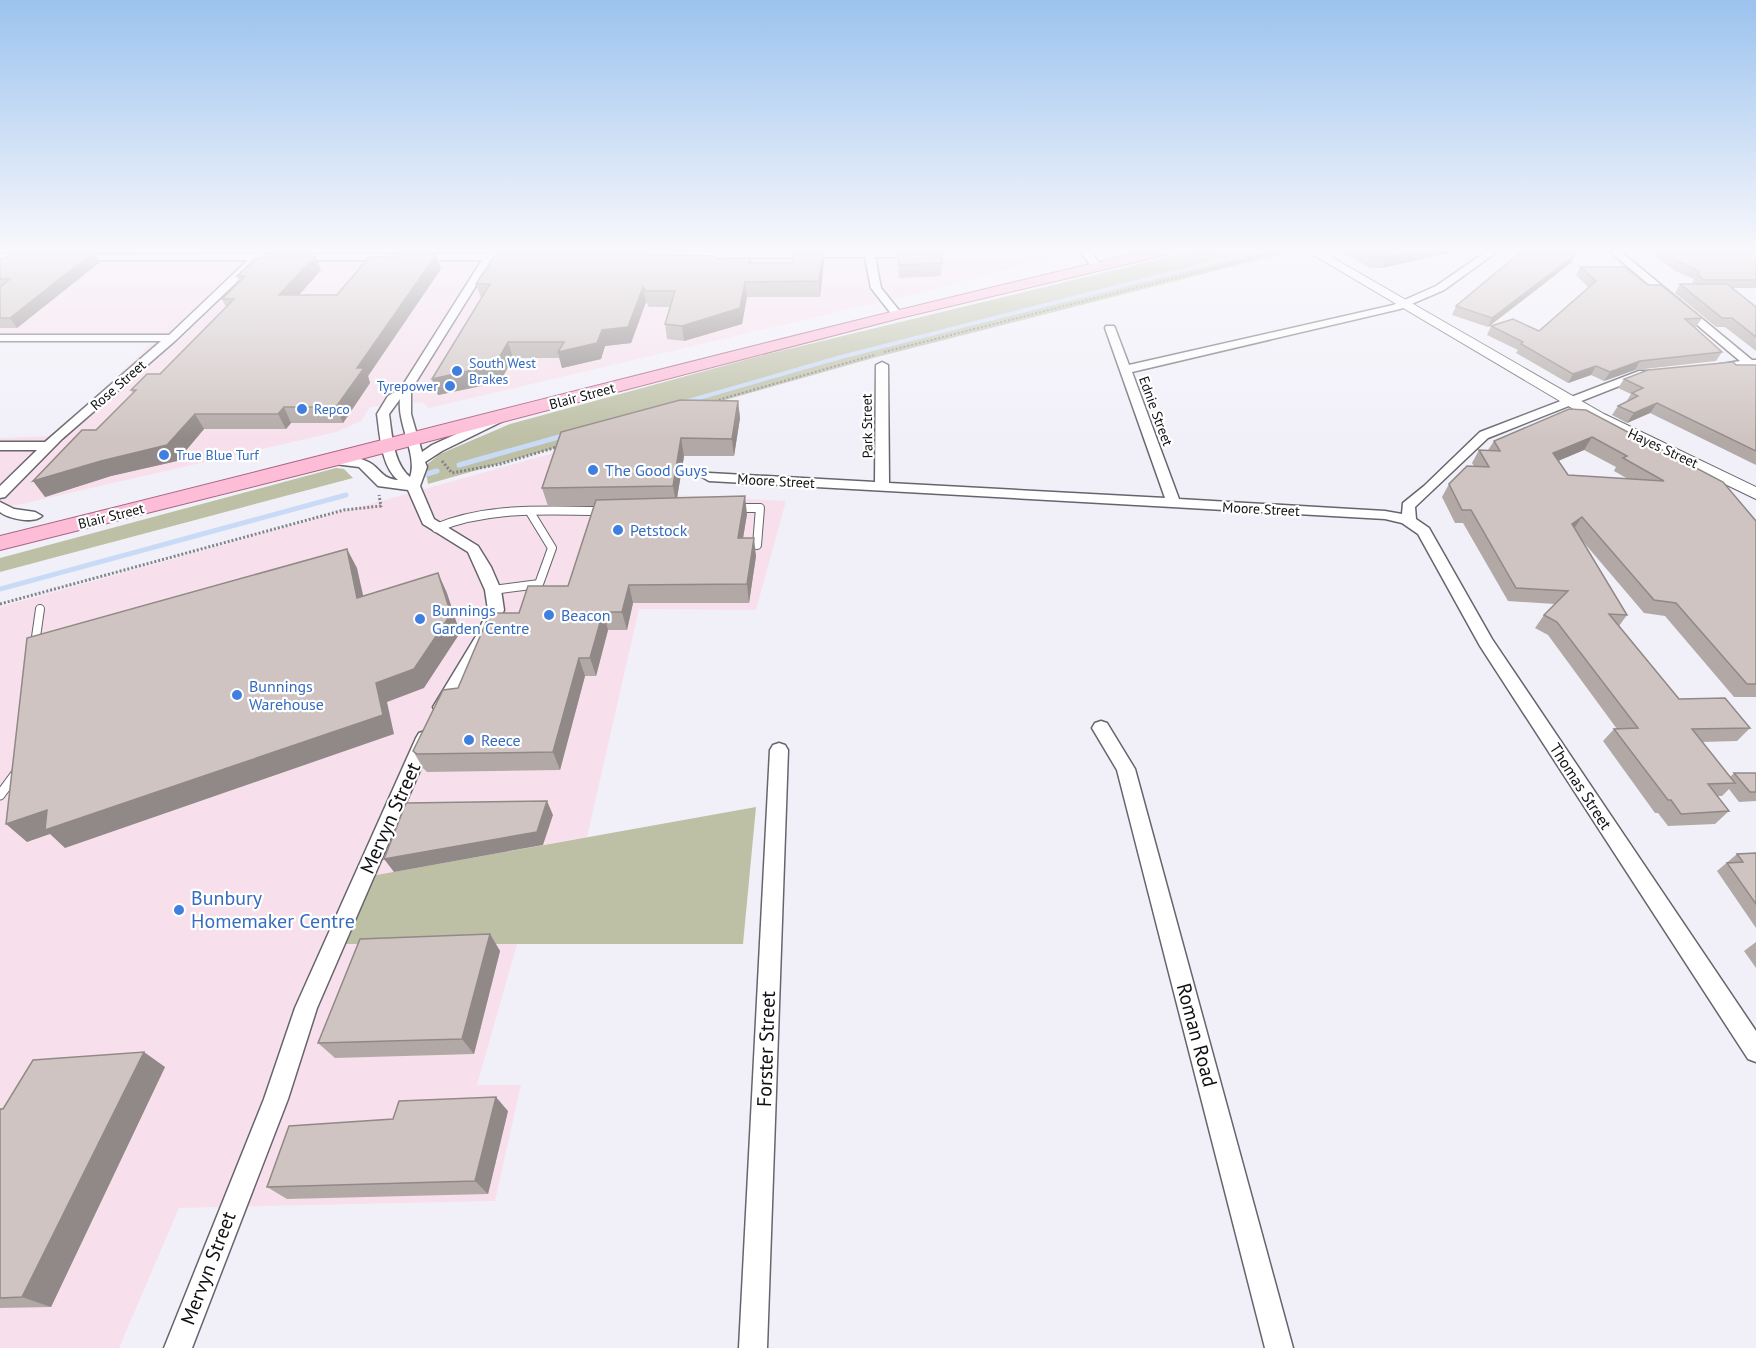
<svg xmlns="http://www.w3.org/2000/svg" width="1756" height="1348" font-family="'PT Sans',sans-serif">
<style>
.commercial{fill:#f7e0eb}
.green{fill:#bdc0a5}
.lines{fill:none;stroke-linecap:round;stroke-linejoin:round}
.stream-far1{stroke:#c9daf7;stroke-width:4}
.stream{stroke:#c9daf7;stroke-width:5}
.service-far1-casing{stroke:#66656d;stroke-width:10}
.service-casing{stroke:#66656d;stroke-width:11}
.minor-casing{stroke:#66656d;stroke-width:3}
.tertiary-casing{stroke:#66656d;stroke-width:2}
.primary-casing{stroke:#a96481;stroke-width:2}
.path-far1{stroke:#838389;stroke-width:2;stroke-dasharray:2 2;stroke-linecap:butt}
.path{stroke:#838389;stroke-width:3;stroke-dasharray:2 2;stroke-linecap:butt}
.service-far1{stroke:#fff;stroke-width:8}
.service{stroke:#fff;stroke-width:9}
.minor{fill:#fff;fill-rule:evenodd}
.tertiary{fill:#fff;fill-rule:evenodd}
.primary{fill:#fdbdd7;fill-rule:evenodd}
.wall{fill:#b2a9a6;fill-rule:evenodd}
.shaded-wall{fill:#918987}
.building{fill:#cfc4c1;stroke:#918987;stroke-width:1.5;fill-rule:evenodd}
.shop-dot{fill:#3f7fe0;stroke:#fff;stroke-width:2}
.labels{text-anchor:middle;dominant-baseline:central;stroke-width:4.5;stroke-linejoin:round;paint-order:stroke}
.far-shop-label{font-size:14px;fill:#366cbe;stroke:#fff;text-anchor:start}
.far-street-label{font-size:14px;fill:#101013;stroke:#fff}
.shop-label{font-size:16px;fill:#366cbe;stroke:#fff;text-anchor:start}
.street-label{font-size:16px;fill:#101013;stroke:#fff}
.near-street-label{font-size:20px;fill:#101013;stroke:#fff}
.near-shop-label{font-size:20px;fill:#366cbe;stroke:#fff;text-anchor:start}
</style>
<rect width="100%" height="100%" fill="#f1f0f9"/>
<g class="commercial">
<polygon points="0,251 1076,251 923,292 429,408 422,402 370,407 361,421 336,432 0,509 0,438 58,436 156,338 0,336"/>
<polygon points="694,414 676,495 786,501 756,610 639,609 587,837 372,876 345,944 517,944 477,1085 521,1085 495,1201 179,1208 119,1348 0,1348 0,607"/>
</g>
<g class="green">
<polygon points="1194,251 1290,252 877,357 428,484 425,466 440,454 510,424 756,357"/>
<polygon points="336,468 344,469 353,478 0,572 0,558"/>
<polygon points="756,807 743,944 345,944 371,876"/>
</g>
<g class="lines">
<polyline class="stream-far1" points="685,402 841,357 1258,251"/>
<g class="stream">
<polyline points="459,465 566,435"/>
<polyline points="420,476 437,471"/>
<polyline points="0,589 346,495"/>
</g>
<g class="service-far1-casing">
<g id="service-far1">
<polyline points="737,508 760,508 757,545"/>
<path d="M 436,528 C 488,506 545,511 601,511"/>
<polyline points="493,590 539,584 552,548 530,512"/>
<polyline points="35,644 40,609"/>
</g>
</g>
<g class="service-casing">
<polyline id="service" points="0,795 17,772"/>
</g>
<g class="minor-casing">
<g id="minor">
<path d="M 255,251 L 263,251 L 263,254 L 486,254 L 488,251 L 498,251 L 496,254 L 502,257 L 492,260 L 411,390 L 411,414 L 422,452 L 432,445 L 503,413 L 507,412 L 513,416 L 442,451 L 425,462 L 427,467 L 420,486 L 434,519 L 478,546 L 491,567 L 501,590 L 504,610 L 492,637 L 448,712 L 442,713 L 436,712 L 433,707 L 476,636 L 488,610 L 485,590 L 468,552 L 423,524 L 408,490 L 378,486 L 359,467 L 335,464 L 328,460 C 335,454 357,457 366,461 C 380,466 380,479 398,480 C 381,466 380,435 377,414 L 388,396 L 401,388 L 482,260 L 260,260 L 176,340 L 62,439 L 5,497 L 0,498 L 0,486 L 37,450 L 0,450 L 0,442 L 45,442 L 161,341 L 0,341 L 0,335 L 169,335 L 248,260 L 76,260 L 73,259 L 73,255 L 253,254 ZM 400,399 C 397,425 418,455 410,477 C 393,463 392,434 389,414 Z"/>
<polygon points="936,251 909,257 875,257 881,288 902,314 897,317 893,316 871,288 865,257 646,258 641,255 646,252"/>
<polygon points="1080,251 1090,251 1102,267 1101,269 1093,269"/>
<polygon points="1487,251 1498,251 1444,290 1400,309 1132,372 1179,499 1385,511 1402,514 1403,503 1424,486 1480,432 1639,371 1647,371 1647,375 1488,438 1415,507 1416,519 1429,528 1492,639 1756,1031 1756,1062 1748,1059 1480,646 1418,534 1402,523 1385,519 709,481 702,477 709,473 875,482 876,365 882,362 888,365 889,483 1165,498 1105,328 1106,326 1114,326 1115,328 1129,365 1393,305 1436,286"/>
<polygon points="1609,251 1620,251 1752,360 1756,360 1756,366 1715,369 1715,365 1740,361"/>
<polygon points="0,254 29,254 34,257 29,260 0,260"/>
<path d="M 0,502 L 14,509 L 35,512 L 42,516 C 34,524 9,519 0,512 Z"/>
<polygon points="1101,721 1107,723 1135,769 1293,1348 1265,1348 1117,770 1092,728 1095,723"/>
<polygon points="425,731 431,733 434,738 317,1008 288,1099 192,1348 164,1348 264,1099 295,1008 416,738 419,733"/>
<polygon points="779,743 785,745 788,750 767,1348 739,1348 770,750 773,745"/>
</g>
</g>
<g class="tertiary-casing">
<polygon id="tertiary" points="1307,251 1321,251 1604,414 1756,487 1756,499 1592,420"/>
</g>
<g class="primary-casing">
<path id="primary" d="M 1146,251 L 1172,251 L 1169,254 L 900,318 L 342,464 L 0,550 L 0,536 C 382,442 763,340 1146,251 Z"/>
</g>
<g class="path-far1">
<polyline points="884,352 1281,251"/>
<polyline points="711,402 874,355"/>
</g>
<g class="path">
<polyline points="442,461 452,473 500,464 560,446"/>
<polyline points="0,604 344,510 381,506 379,495"/>
</g>
<use href="#service-far1" class="service-far1"/>
<use href="#service" class="service"/>
<use href="#minor" class="minor"/>
<use href="#tertiary" class="tertiary"/>
<use href="#primary" class="primary"/>
</g>
<g class="wall">
<polygon points="33,251 204,251 33,252"/>
<polygon points="504,251 636,251 637,255 716,259 750,263 792,263 824,260 820,297 747,297 742,324 684,341 667,339 665,324 670,307 649,307 646,302 631,343 605,346 601,359 562,368 559,358 513,358 500,382 438,395 432,379 481,298 476,284"/>
<polygon points="897,251 942,263 941,276 899,278"/>
<polygon points="1340,251 1450,251 1448,253 1382,268 1370,268"/>
<polygon points="1648,251 1756,251 1756,288 1732,288 1756,307 1756,351 1725,327 1716,327 1675,293 1680,284 1694,284 1692,283 1694,279 1675,271"/>
<polygon points="436,255 441,269 368,376 370,383 343,423 291,423 286,429 204,429 177,461 111,476 45,497 96,430 133,393 131,390 160,374 226,307 222,299 240,282 237,276 315,256 321,270 298,295 337,295"/>
<polygon points="1575,255 1571,263 1488,327 1452,315 1456,306"/>
<polygon points="0,258 100,262 17,328 0,328"/>
<polygon points="1580,267 1648,285 1702,318 1696,327 1695,327 1722,352 1716,361 1635,370 1604,381 1591,375 1568,383 1516,353 1518,350 1487,335 1491,326 1539,331 1589,288 1576,275"/>
<polygon points="1736,365 1756,365 1756,465 1650,413 1627,423 1612,415 1618,406 1626,402 1631,394 1618,388 1624,379"/>
<polygon points="738,401 740,418 734,456 684,456 677,498 747,514 743,538 756,556 749,603 633,603 627,630 608,630 596,676 585,676 560,770 427,772 423,768 413,751 458,688 519,613 568,586 594,506 548,506 542,488"/>
<path d="M 1569,409 L 1756,521 L 1756,697 L 1734,697 L 1665,616 L 1644,613 L 1580,538 L 1627,615 L 1619,626 L 1679,699 L 1750,728 L 1737,741 L 1702,742 L 1730,777 L 1734,773 L 1756,773 L 1756,801 L 1739,802 L 1729,789 L 1722,796 L 1717,796 L 1729,811 L 1715,824 L 1668,826 L 1658,813 L 1655,813 L 1603,741 L 1614,729 L 1617,729 L 1548,635 L 1535,628 L 1544,615 L 1555,604 L 1508,601 L 1463,523 L 1455,523 L 1442,497 L 1449,484 L 1474,466 L 1472,463 L 1479,450 L 1488,450 L 1494,441 ZM 1584,450 L 1616,467 L 1614,471 L 1628,479 L 1568,475 L 1558,461 Z"/>
<polygon points="1756,853 1756,928 1717,871 1737,854"/>
<polygon points="490,934 500,951 474,1054 335,1058 318,1043"/>
<polygon points="1756,942 1756,968 1744,951"/>
<polygon points="165,1067 51,1307 0,1308 0,1109"/>
<polygon points="508,1111 488,1194 287,1199 267,1187 393,1119"/>
</g>
<g class="shaded-wall">
<polygon points="823,251 824,260 820,297 819,281"/>
<polygon points="1415,251 1450,251 1448,253 1382,268 1386,257"/>
<polygon points="94,252 100,262 17,328 10,318"/>
<polygon points="436,255 441,269 368,376 370,383 343,423 336,407 357,368"/>
<polygon points="1575,255 1571,263 1488,327 1492,318"/>
<polygon points="315,256 321,270 286,310 279,295"/>
<polygon points="745,282 747,297 742,324 684,341 682,326"/>
<polygon points="643,287 646,302 631,343 605,346 601,359 562,368 558,352"/>
<polygon points="508,342 513,358 500,382 438,395 432,379"/>
<polygon points="1640,361 1635,370 1604,381 1610,372"/>
<polygon points="1596,366 1591,375 1568,383 1573,374"/>
<polygon points="738,401 740,418 734,456 732,439"/>
<polygon points="1657,403 1650,413 1627,423 1634,413"/>
<polygon points="284,407 291,423 286,429 278,414"/>
<polygon points="195,414 204,429 177,461 111,476 45,497 33,481"/>
<polygon points="1592,437 1584,450 1546,466 1553,453"/>
<polygon points="681,438 684,456 676,504 673,486"/>
<polygon points="745,496 747,514 740,556 738,538"/>
<polygon points="1582,517 1573,530 1572,524"/>
<polygon points="754,538 756,556 749,603 747,584"/>
<polygon points="347,549 357,568 368,617 357,598"/>
<polygon points="438,573 447,593 460,633 424,688 387,702 394,734 65,848 50,834 27,842 6,824 376,683"/>
<polygon points="629,585 633,603 627,630 622,612"/>
<polygon points="603,612 608,630 596,676 590,658"/>
<polygon points="579,658 585,676 560,770 553,752"/>
<polygon points="547,801 553,815 543,845 394,872 384,859"/>
<polygon points="490,934 500,951 474,1054 462,1039"/>
<polygon points="144,1052 165,1067 51,1307 22,1297"/>
<polygon points="496,1097 508,1111 488,1194 475,1181"/>
</g>
<g class="building">
<polygon points="504,251 635,251 634,254 715,256 715,259 750,258 749,263 792,263 794,251 823,251 819,281 745,282 740,308 682,326 665,324 675,291 646,291 643,287 628,327 602,330 597,343 558,352 564,342 508,342 495,365 432,379 490,284 476,284 495,255"/>
<polygon points="898,251 940,251 942,263 899,265"/>
<polygon points="1362,251 1415,251 1386,257 1374,257"/>
<polygon points="1522,251 1568,251 1568,252 1575,255 1492,318 1456,306"/>
<polygon points="1664,251 1756,251 1756,280 1704,280 1698,275 1699,271 1680,262"/>
<polygon points="13,252 94,252 10,318 0,318 0,287 10,279 0,279 0,258 5,258"/>
<polygon points="436,255 357,368 364,368 336,407 284,407 278,414 195,414 167,445 101,461 33,481 82,430 96,430 136,390 131,390 147,374 160,374 234,299 222,299 245,276 237,276 255,259 267,256 315,256 279,295 337,295 369,257"/>
<polygon points="1580,267 1624,267 1648,285 1661,285 1702,318 1685,319 1722,352 1640,361 1610,372 1596,366 1573,374 1521,344 1523,342 1491,326 1513,319 1539,331 1596,281"/>
<polygon points="1680,284 1727,284 1756,307 1756,337 1732,318 1722,318"/>
<polygon points="1733,362 1736,365 1756,365 1756,451 1657,403 1634,413 1618,406 1638,396 1632,393 1643,388 1624,379 1648,370"/>
<polygon points="680,400 738,401 732,439 681,438 673,486 542,488 561,432"/>
<path d="M 1569,409 L 1586,410 L 1723,482 L 1756,521 L 1756,684 L 1747,684 L 1676,603 L 1654,600 L 1582,517 L 1572,524 L 1627,615 L 1609,614 L 1679,699 L 1725,698 L 1750,728 L 1692,729 L 1735,783 L 1708,784 L 1729,811 L 1681,814 L 1671,800 L 1668,800 L 1614,729 L 1638,728 L 1557,622 L 1544,615 L 1568,591 L 1516,588 L 1471,510 L 1462,510 L 1449,484 L 1467,466 L 1489,467 L 1479,450 L 1500,451 L 1494,441 ZM 1592,437 L 1627,456 L 1623,458 L 1664,481 L 1568,475 L 1553,453 Z"/>
<polygon points="745,496 738,538 754,538 747,584 629,585 622,612 603,612 590,658 579,658 553,752 417,754 413,751 443,690 458,688 490,613 519,613 528,586 568,586 596,500"/>
<polygon points="347,549 357,598 438,573 451,614 414,669 376,683 383,715 45,830 47,810 6,824 27,638"/>
<polygon points="1734,773 1756,773 1756,792 1750,792"/>
<polygon points="547,801 537,832 384,859 406,803"/>
<polygon points="1756,853 1756,904 1727,863 1743,862 1737,854"/>
<polygon points="490,934 462,1039 318,1043 360,939"/>
<polygon points="144,1052 22,1297 0,1298 0,1109 3,1109 33,1060"/>
<polygon points="496,1097 475,1181 267,1187 289,1126 393,1119 399,1101"/>
</g>
<linearGradient id="sky" x2="0" y2="1"><stop stop-color="#9bc3ee"/><stop offset="0.57" stop-color="#f9f8fc"/><stop offset="1" stop-color="#f9f8fc" stop-opacity="0"/></linearGradient>
<rect width="1756" height="439" fill="url(#sky)"/>
<g class="shop-dot">
<circle cx="457" cy="371" r="6"/>
<circle cx="450" cy="386" r="6"/>
<circle cx="302" cy="409" r="6"/>
<circle cx="164" cy="455" r="6"/>
<circle cx="593" cy="470" r="6"/>
<circle cx="618" cy="530" r="6"/>
<circle cx="549" cy="615" r="6"/>
<circle cx="420" cy="619" r="6"/>
<circle cx="237" cy="695" r="6"/>
<circle cx="469" cy="740" r="6"/>
<circle cx="179" cy="910" r="6"/>
</g>
<g class="labels">
<g class="far-shop-label">
<text x="469" y="363">South West<tspan x="469" dy="16">Brakes</tspan></text>
<text x="438" y="386" text-anchor="end">Tyrepower</text>
<text x="314" y="409">Repco</text>
<text x="176" y="455">True Blue Turf</text>
</g>
<g class="far-street-label">
<text transform="translate(118 385) rotate(-41)">Rose Street</text>
<text transform="translate(582 396) rotate(-15)">Blair Street</text>
<text transform="translate(1156 411) rotate(70)">Ednie Street</text>
<text transform="translate(867 426) rotate(-91)">Park Street</text>
<text transform="translate(1663 448) rotate(25)">Hayes Street</text>
<text transform="translate(776 481) rotate(3)">Moore Street</text>
<text transform="translate(1261 509) rotate(3)">Moore Street</text>
<text transform="translate(111 516) rotate(-14)">Blair Street</text>
</g>
<g class="shop-label">
<text x="605" y="470">The Good Guys</text>
<text x="630" y="530">Petstock</text>
<text x="432" y="610">Bunnings<tspan x="432" dy="18">Garden Centre</tspan></text>
<text x="561" y="615">Beacon</text>
<text x="249" y="686">Bunnings<tspan x="249" dy="18">Warehouse</tspan></text>
<text x="481" y="740">Reece</text>
</g>
<g class="street-label">
<text transform="translate(1581 786) rotate(57)">Thomas Street</text>
</g>
<g class="near-street-label">
<text transform="translate(390 818) rotate(-66)">Mervyn Street</text>
<text transform="translate(1197 1035) rotate(75)">Roman Road</text>
<text transform="translate(766 1049) rotate(-88)">Forster Street</text>
<text transform="translate(208 1268) rotate(-69)">Mervyn Street</text>
</g>
<g class="near-shop-label">
<text x="191" y="898">Bunbury<tspan x="191" dy="23">Homemaker Centre</tspan></text>
</g>
</g>
</svg>
